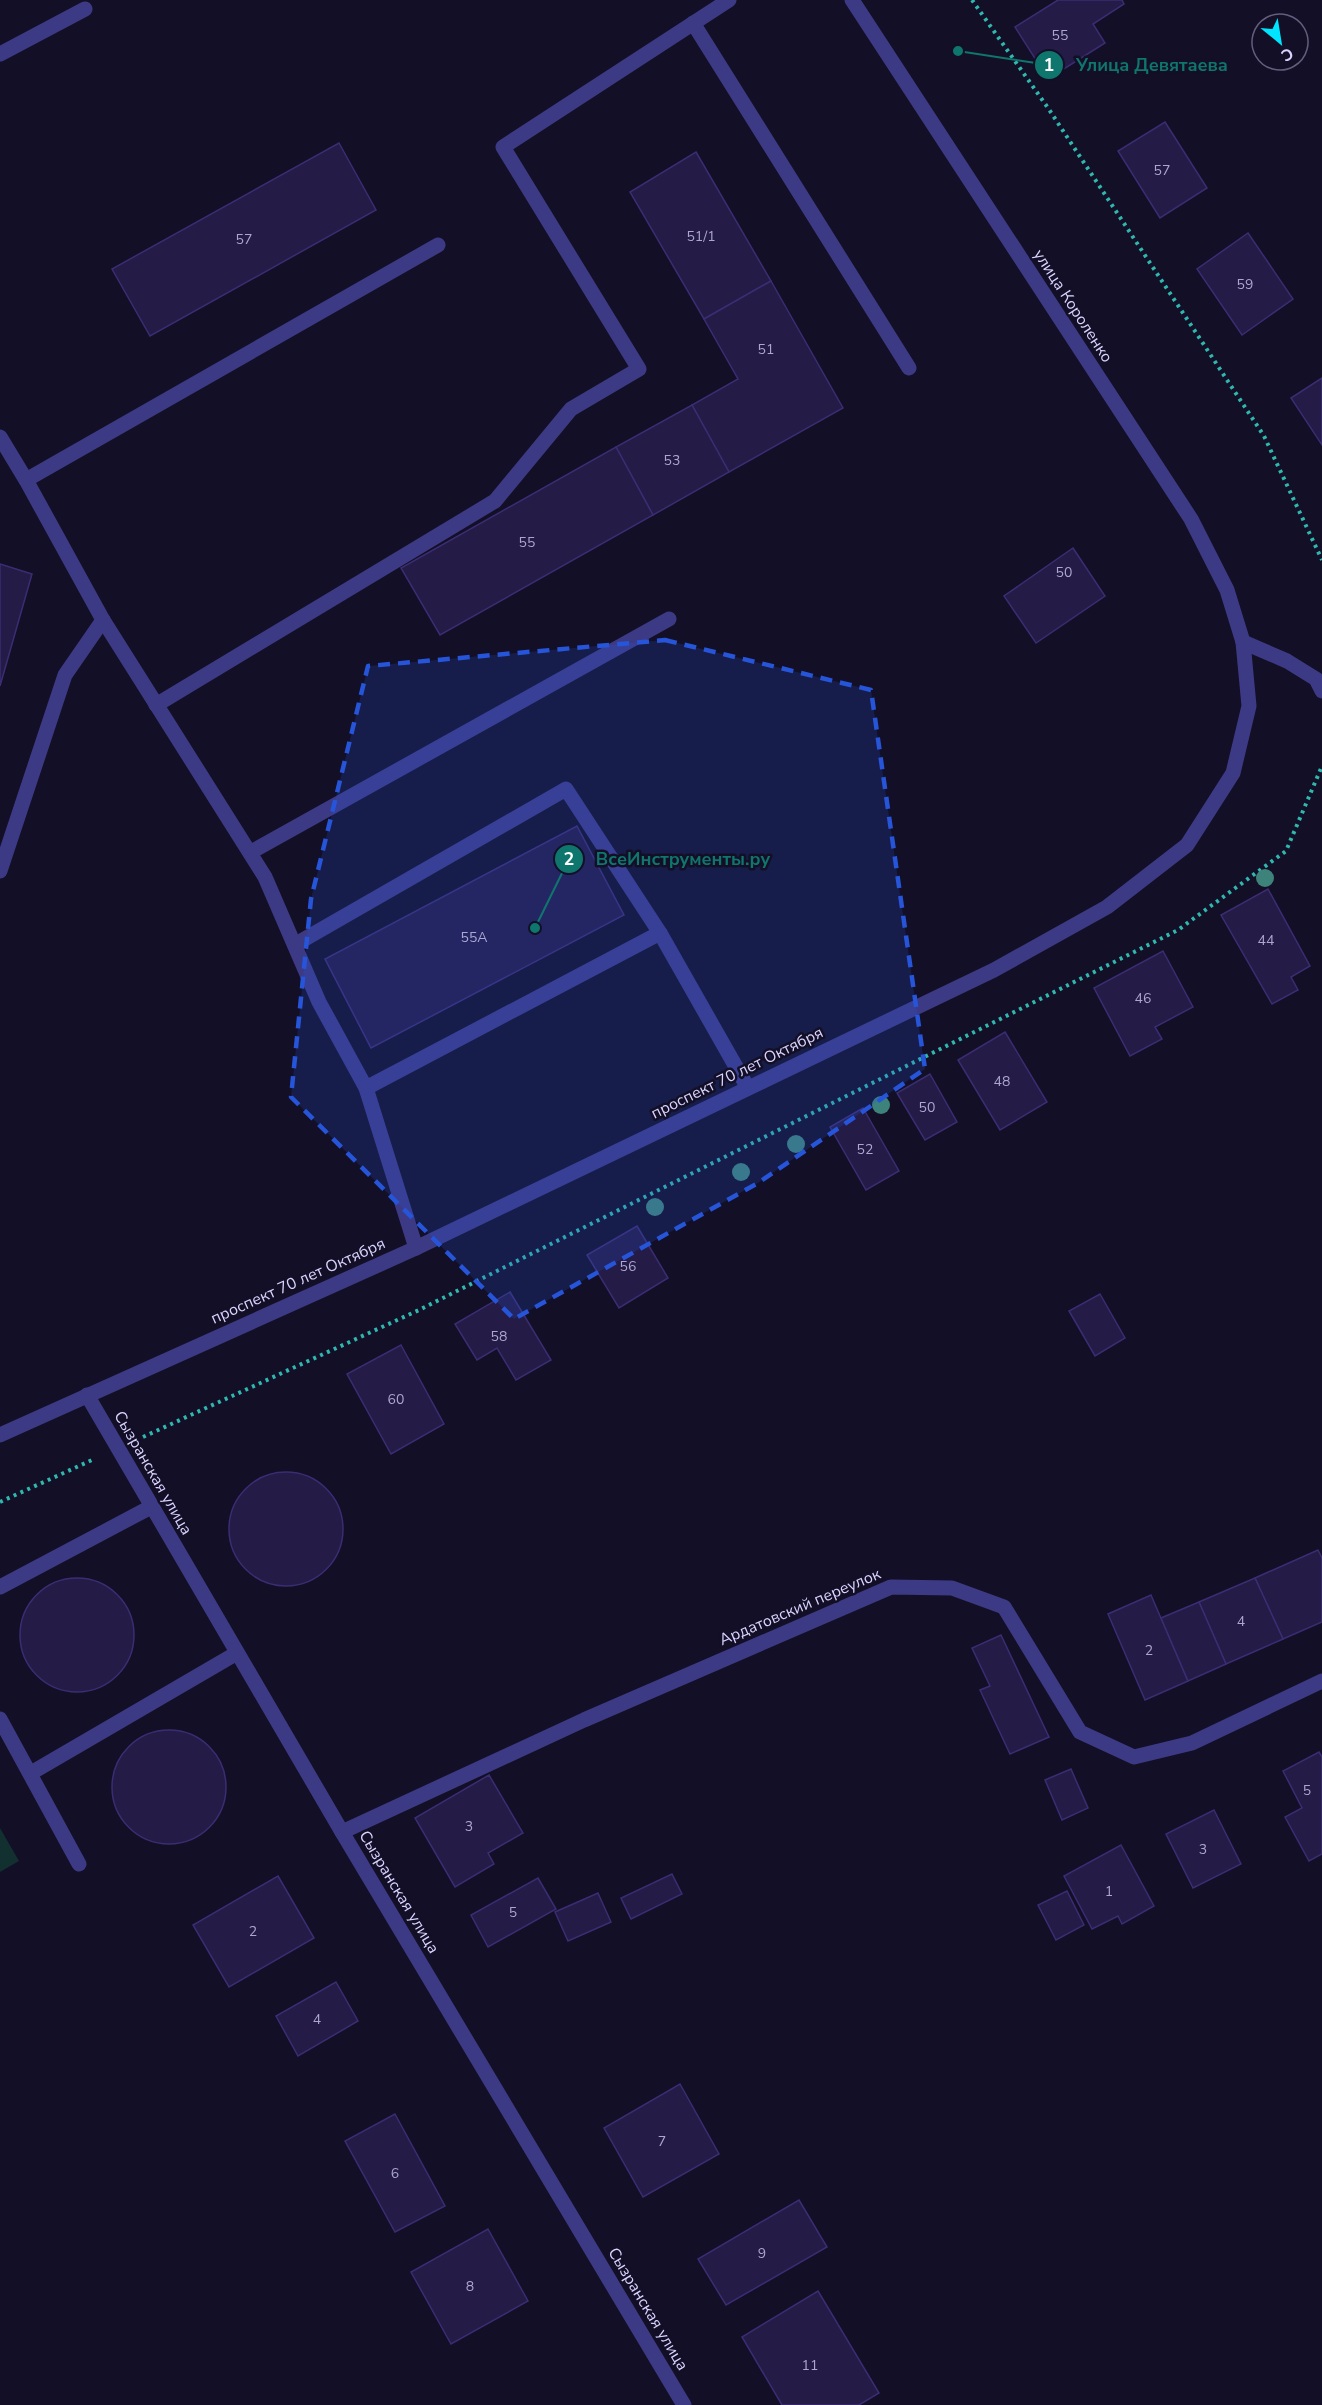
<svg xmlns="http://www.w3.org/2000/svg" width="1322" height="2405" font-family="'Nunito Sans',sans-serif">
<style>
.green{fill:#12302f}
.building{fill:#241b47;stroke:#3b2d73;stroke-width:1.5}
.lines{fill:none;stroke-linecap:round;stroke-linejoin:round}
.path{stroke:#2fb8b0;stroke-width:4;stroke-dasharray:3 4.5;stroke-linecap:butt}
.service{stroke:#3d3a85;stroke-width:15}
.minor{stroke:#3d3a85;stroke-width:15}
.tertiary{stroke:#3d3a85;stroke-width:15}
.tree{fill:#3d827b}
.marked{fill:#2655da;fill-opacity:0.2;stroke:#2655da;stroke-width:4.5;stroke-dasharray:12 8;stroke-linejoin:round}
.labels{text-anchor:middle;dominant-baseline:central;stroke-width:5;stroke-linejoin:round;paint-order:stroke}
.number-label{font-size:14px;fill:#aca6d1}
.street-label{font-size:16px;fill:#d9d4ff;stroke:#130f26}
.leader{fill:none;stroke:#0f766e;stroke-width:2}
.callout-dot{fill:#0f766e;stroke:#130f26;stroke-width:2}
.mark-label{font-size:18px;text-anchor:middle;font-weight:bold;fill:#fff}
.callout-label{font-size:18px;text-anchor:middle;font-weight:bold;fill:#0f766e;stroke:#130f26;stroke-width:5;stroke-linejoin:round;paint-order:stroke}
</style>
<rect width="100%" height="100%" fill="#130f26"/>
<polygon class="green" points="0,1828 19,1861 0,1872"/>
<g class="building">
<polygon points="1058,0 1122,0 1124,4 1093,24 1105,43 1048,79 1015,27"/>
<polygon points="1165,122 1207,188 1160,218 1118,151"/>
<polygon points="339,143 376,210 150,336 112,269"/>
<polygon points="696,152 771,281 704,319 630,192"/>
<polygon points="1248,233 1293,299 1242,335 1197,269"/>
<polygon points="771,281 843,408 729,472 692,405 738,379 704,319"/>
<polygon points="1322,378 1322,445 1291,398"/>
<polygon points="692,405 729,472 653,515 616,447"/>
<polygon points="616,447 653,515 440,635 401,568"/>
<polygon points="1073,548 1105,596 1036,643 1004,596"/>
<polygon points="0,564 32,574 0,686"/>
<polygon points="577,826 624,915 371,1048 325,959"/>
<polygon points="1268,889 1310,966 1291,977 1298,990 1272,1004 1221,915"/>
<polygon points="1163,951 1193,1007 1155,1027 1162,1039 1130,1056 1094,988"/>
<polygon points="1005,1032 1047,1102 1000,1130 958,1060"/>
<polygon points="930,1074 957,1122 925,1140 897,1093"/>
<polygon points="863,1108 899,1171 866,1190 830,1127"/>
<polygon points="637,1226 668,1278 619,1308 587,1255"/>
<polygon points="510,1292 551,1360 516,1380 497,1348 477,1360 455,1324"/>
<polygon points="1100,1294 1125,1338 1095,1356 1069,1311"/>
<polygon points="401,1345 444,1424 391,1454 347,1374"/>
<circle cx="286" cy="1529" r="57"/>
<polygon points="1318,1550 1322,1558 1322,1622 1283,1639 1255,1578"/>
<polygon points="1255,1578 1283,1639 1226,1664 1199,1602"/>
<circle cx="77" cy="1635" r="57"/>
<polygon points="1151,1595 1188,1681 1145,1700 1108,1614"/>
<polygon points="1199,1602 1226,1664 1188,1681 1161,1618"/>
<polygon points="1001,1635 1049,1737 1010,1754 980,1690 990,1686 972,1648"/>
<circle cx="169" cy="1787" r="57"/>
<polygon points="1319,1752 1322,1757 1322,1854 1309,1861 1285,1817 1302,1808 1283,1771"/>
<polygon points="1071,1769 1088,1808 1062,1820 1045,1780"/>
<polygon points="489,1775 523,1833 488,1853 494,1864 455,1887 415,1818"/>
<polygon points="1214,1810 1241,1864 1193,1888 1166,1834"/>
<polygon points="1121,1845 1154,1906 1122,1924 1118,1916 1092,1929 1064,1876"/>
<polygon points="672,1874 682,1894 631,1919 621,1898"/>
<polygon points="278,1876 314,1938 229,1987 193,1925"/>
<polygon points="538,1878 556,1909 488,1947 471,1915"/>
<polygon points="1067,1891 1084,1925 1056,1940 1038,1905"/>
<polygon points="598,1893 611,1922 568,1941 555,1912"/>
<polygon points="336,1982 358,2021 298,2056 276,2016"/>
<polygon points="680,2084 719,2154 643,2197 604,2128"/>
<polygon points="395,2114 445,2206 395,2232 345,2141"/>
<polygon points="799,2200 827,2247 726,2305 698,2259"/>
<polygon points="488,2229 528,2301 451,2344 411,2272"/>
<polygon points="818,2291 879,2393 859,2405 782,2405 742,2337"/>
</g>
<g class="lines">
<g class="path">
<polyline points="972,0 1048,108 1264,436 1322,560"/>
<polyline points="143,1437 419,1310 1178,930 1286,851 1322,766"/>
<polyline points="0,1502 92,1460"/>
</g>
<g class="service">
<polyline points="693,23 909,368"/>
<polyline points="0,54 85,9"/>
<polyline points="0,437 26,480 103,620 265,877 319,1002 366,1088 416,1248"/>
<polyline points="26,480 438,245"/>
<polyline points="156,705 495,501 571,409 639,369 503,147 729,0"/>
<polyline points="251,852 669,619"/>
<polyline points="0,871 65,675 103,620"/>
<polyline points="296,944 566,789 660,933 748,1088"/>
<polyline points="366,1088 660,933"/>
<polyline points="0,1587 151,1507"/>
<polyline points="0,1719 79,1864"/>
<polyline points="31,1773 237,1653"/>
</g>
<g class="minor">
<polyline points="1243,642 1287,661 1316,679 1322,691"/>
<polyline points="87,1395 342,1832 684,2405"/>
<polyline points="342,1832 584,1720 891,1587 952,1588 1004,1607 1080,1732 1134,1757 1192,1743 1322,1681"/>
</g>
<polyline class="tertiary" points="0,1435 416,1248 994,970 1107,907 1187,845 1233,773 1249,706 1243,642 1227,590 1191,519 852,0"/>
</g>
<g class="tree">
<circle cx="1265" cy="878" r="9"/>
<circle cx="881" cy="1105" r="9"/>
<circle cx="796" cy="1144" r="9"/>
<circle cx="741" cy="1172" r="9"/>
<circle cx="655" cy="1207" r="9"/>
</g>
<path class="marked" d="M 665,640 L 871,690 L 925,1069 L 758,1183 L 514,1319 L 291,1097 L 311,899 L 368,666 Z"/>
<g class="labels">
<g class="number-label">
<text x="1060" y="35">55</text>
<text x="1162" y="170">57</text>
<text x="701" y="236">51/1</text>
<text x="244" y="239">57</text>
<text x="1245" y="284">59</text>
<text x="766" y="349">51</text>
<text x="672" y="460">53</text>
<text x="527" y="542">55</text>
<text x="1064" y="572">50</text>
<text x="474" y="937">55А</text>
<text x="1266" y="940">44</text>
<text x="1143" y="998">46</text>
<text x="1002" y="1081">48</text>
<text x="927" y="1107">50</text>
<text x="865" y="1149">52</text>
<text x="628" y="1266">56</text>
<text x="499" y="1336">58</text>
<text x="396" y="1399">60</text>
<text x="1241" y="1621">4</text>
<text x="1149" y="1650">2</text>
<text x="1307" y="1790">5</text>
<text x="469" y="1826">3</text>
<text x="1203" y="1849">3</text>
<text x="1109" y="1891">1</text>
<text x="513" y="1912">5</text>
<text x="253" y="1931">2</text>
<text x="317" y="2019">4</text>
<text x="662" y="2141">7</text>
<text x="395" y="2173">6</text>
<text x="762" y="2253">9</text>
<text x="470" y="2286">8</text>
<text x="810" y="2365">11</text>
</g>
<g class="street-label">
<text transform="translate(1073 306) rotate(57)">улица Короленко</text>
<text transform="translate(737 1073) rotate(-26)">проспект 70 лет Октября</text>
<text transform="translate(298 1281) rotate(-24)">проспект 70 лет Октября</text>
<text transform="translate(153 1473) rotate(60)">Сызранская улица</text>
<text transform="translate(800 1607) rotate(-23)">Ардатовский переулок</text>
<text transform="translate(399 1892) rotate(59)">Сызранская улица</text>
<text transform="translate(648 2309) rotate(59)">Сызранская улица</text>
</g>
</g>
<path class="leader" d="M958 51L1049 65M535 928L569 859"/>
<g class="callout-dot">
<circle cx="958" cy="51" r="6"/>
<circle cx="535" cy="928" r="6"/>
<circle cx="1049" cy="65" r="15"/>
<circle cx="569" cy="859" r="15"/>
</g>
<g class="mark-label">
<text x="1049" y="71">1</text>
<text x="569" y="865">2</text>
</g>
<g class="callout-label">
<text x="1152" y="71">Улица Девятаева</text>
<text x="683" y="865">ВсеИнструменты.ру</text>
</g>
<g transform="translate(1280 42) rotate(150)"><circle r="28" fill="#130f26" stroke="#625e7d" stroke-width="1.5"/>
<path d="M0-4.5L10 22L0 15L-10 22Z" fill="#00e5ff"/>
<text y="-9" font-size="16" font-weight="bold" text-anchor="middle" fill="#d9d4ff">С</text>
</g>
</svg>
